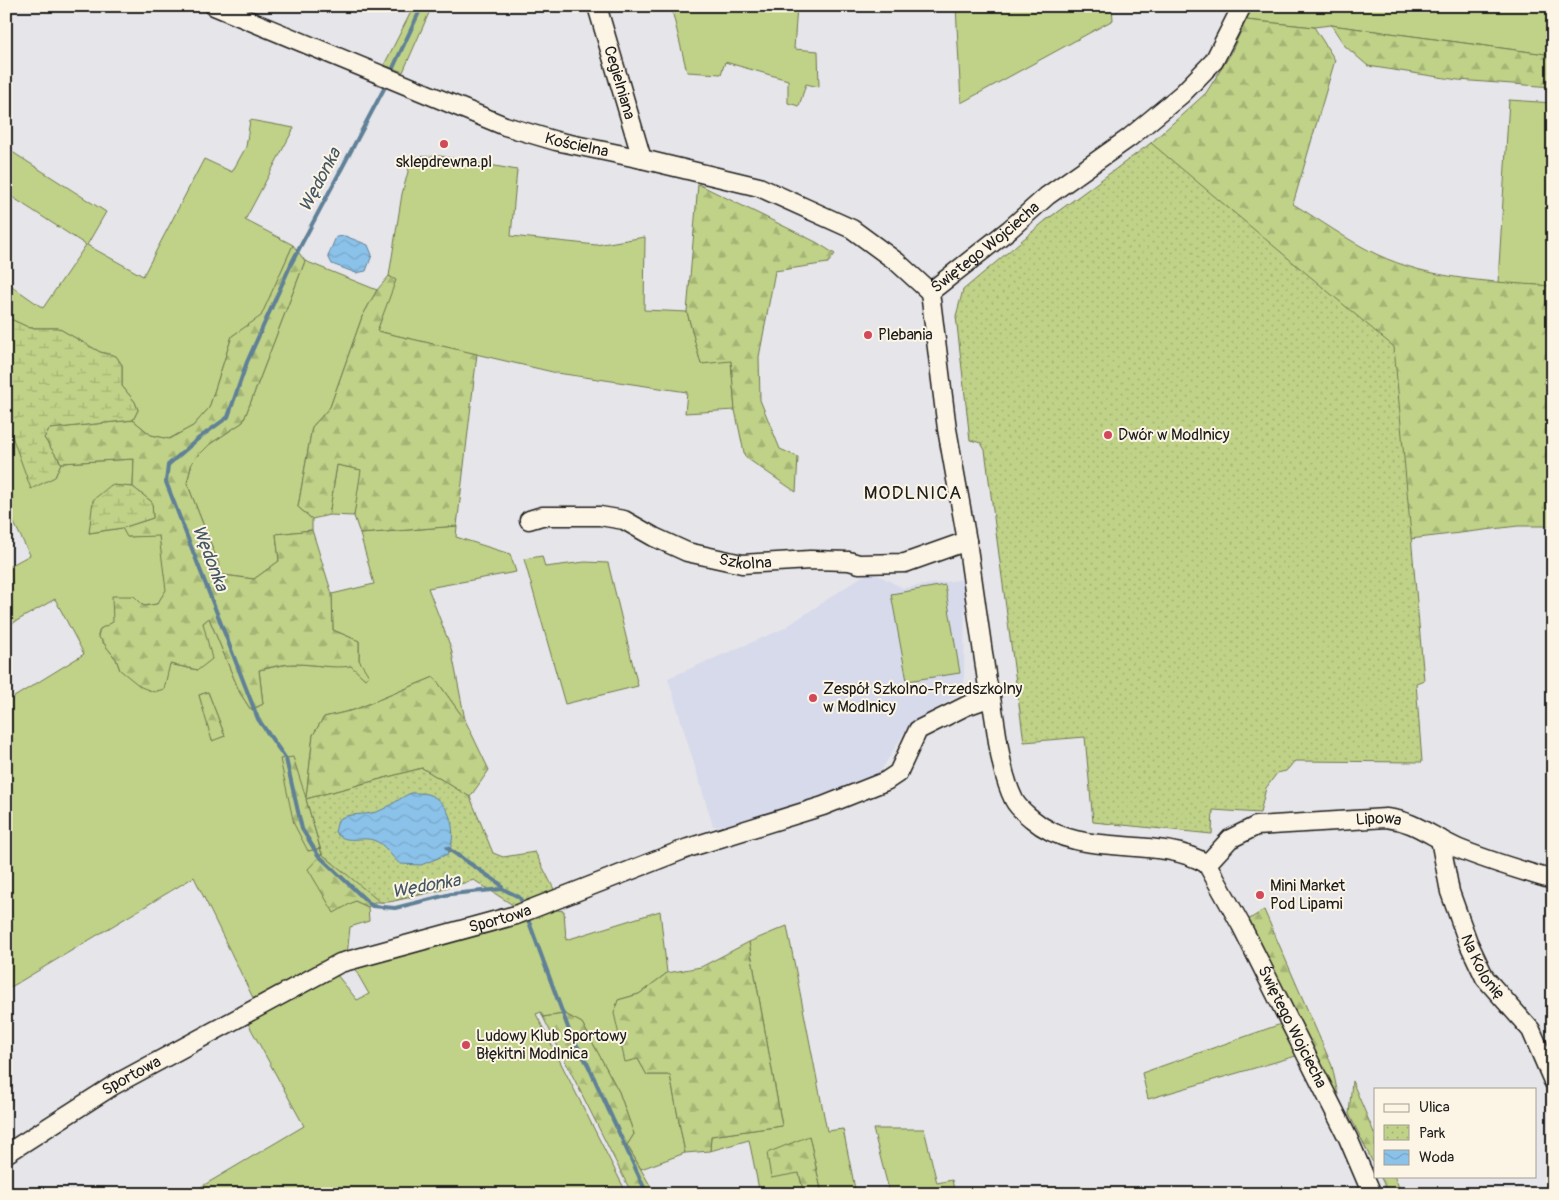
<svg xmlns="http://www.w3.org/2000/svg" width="1559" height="1200" font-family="Pangolin,sans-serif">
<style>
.built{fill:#d7daeb}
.green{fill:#c0d287;stroke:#6e7752;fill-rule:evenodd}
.forest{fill:url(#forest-firs);stroke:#6e7752}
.wetland{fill:url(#wetland-marsh);stroke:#6e7752}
.park{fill:url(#park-dots);stroke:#6e7752}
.water{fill:url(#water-waves);stroke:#5f8097}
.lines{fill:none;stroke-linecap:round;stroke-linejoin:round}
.stream{stroke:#5f8097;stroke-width:4}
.minor-casing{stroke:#1c1c1c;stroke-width:21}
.minor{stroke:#fcf5e5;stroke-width:18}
.poi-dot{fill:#d1495b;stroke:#fcf5e5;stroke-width:2}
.labels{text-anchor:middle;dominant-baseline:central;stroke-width:4;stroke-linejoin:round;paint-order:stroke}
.street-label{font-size:16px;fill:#1c1c1c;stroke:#fcf5e5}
.poi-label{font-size:16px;fill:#1c1c1c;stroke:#fcf5e5;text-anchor:start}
.water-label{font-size:18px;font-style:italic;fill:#435664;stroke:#fcf5e5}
.quarter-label{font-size:19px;letter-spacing:1px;fill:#1c1c1c;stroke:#fcf5e5}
</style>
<defs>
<pattern id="forest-firs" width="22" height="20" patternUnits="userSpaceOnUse" patternTransform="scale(1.25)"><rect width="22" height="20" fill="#c0d287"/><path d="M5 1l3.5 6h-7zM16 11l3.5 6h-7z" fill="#a4b474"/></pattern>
<pattern id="wetland-marsh" width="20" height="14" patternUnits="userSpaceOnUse" patternTransform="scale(1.25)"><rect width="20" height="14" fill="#c0d287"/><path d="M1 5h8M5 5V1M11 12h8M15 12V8" fill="none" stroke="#a4b474"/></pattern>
<pattern id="park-dots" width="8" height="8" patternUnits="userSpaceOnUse" patternTransform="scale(1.25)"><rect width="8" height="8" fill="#c0d287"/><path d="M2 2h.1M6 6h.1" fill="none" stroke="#a4b474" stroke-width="1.8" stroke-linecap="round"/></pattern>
<pattern id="water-waves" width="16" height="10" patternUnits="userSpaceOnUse" patternTransform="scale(1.25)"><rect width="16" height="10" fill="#8bc2e9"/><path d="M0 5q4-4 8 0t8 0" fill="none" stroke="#77a6c7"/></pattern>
</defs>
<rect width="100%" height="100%" fill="#e6e5e9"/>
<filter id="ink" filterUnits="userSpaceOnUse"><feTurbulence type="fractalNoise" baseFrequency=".02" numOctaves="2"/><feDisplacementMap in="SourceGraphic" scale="10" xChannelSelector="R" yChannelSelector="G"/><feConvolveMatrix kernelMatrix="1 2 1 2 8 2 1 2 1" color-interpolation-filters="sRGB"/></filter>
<g filter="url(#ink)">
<polygon class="built" points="870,571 903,588 965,579 964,685 962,692 908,727 877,777 862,779 809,800 723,826 713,826 668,678 783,629"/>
<g class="green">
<polygon points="414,6 432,6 403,72 384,65"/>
<polygon points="671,6 797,6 794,49 818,51 819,87 806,84 799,106 788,103 788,80 725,62 721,74 687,72"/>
<polygon points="956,6 1112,6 1113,20 961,103"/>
<polygon points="1252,6 1553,6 1553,55 1331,25 1314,27 1246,20"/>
<polygon points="1509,100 1553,103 1553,286 1498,283"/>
<polygon points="250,120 294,128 245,220 293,245 261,317 232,336 209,408 193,426 169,439 151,435 133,420 138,410 135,402 122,386 122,365 116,356 100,352 58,328 30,328 6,317 6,282 43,308 86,245 6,193 6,148 106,212 87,245 143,276 204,159 232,172 246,147"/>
<polygon points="440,156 517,170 511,236 596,245 645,237 644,310 687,312 701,364 731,360 735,410 685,413 687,392 557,373 377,331 395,280 389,276 402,194 412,157"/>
<polygon points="305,261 377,290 362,317 330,407 312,427 298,507 312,519 312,530 276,534 279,561 254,579 223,575 187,483 192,462 210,444 243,422"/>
<path d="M 6,428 L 55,477 L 61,463 L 134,459 L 133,487 L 111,485 L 89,533 L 122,528 L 128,537 L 159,535 L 167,589 L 157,604 L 144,606 L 134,596 L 113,623 L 100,629 L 98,636 L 116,659 L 120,670 L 164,689 L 169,664 L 198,670 L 203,623 L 209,618 L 240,693 L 251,710 L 263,704 L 259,670 C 271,668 283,664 295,664 C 315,664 331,669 351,665 L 365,679 L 359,660 L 359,641 L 333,630 L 332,594 L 374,584 L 360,534 L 457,526 L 456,537 L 510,554 L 516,572 L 428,588 L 451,648 L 465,720 L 434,677 L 354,710 L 324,717 L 313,735 L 306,799 L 308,851 L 320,848 L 322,854 L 309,869 L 334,912 L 355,901 L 368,907 L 369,921 L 350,927 L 347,956 L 256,1004 L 194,877 L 6,990 L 6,702 L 84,654 L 55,599 L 6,627 L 6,568 L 30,555 L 6,507 ZM 208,692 L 225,736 L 213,740 L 199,695 Z"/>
<polygon points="337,465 362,470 354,516 329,515"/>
<polygon points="542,556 545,567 585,562 608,563 638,686 565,704 524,559"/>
<polygon points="945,585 960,673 907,681 891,594"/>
<polygon points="551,909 564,911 566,940 660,911 667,973 639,994 618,1000 638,1059 647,1075 670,1075 685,1153 641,1169 627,1145 634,1134 619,1092 582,1023 565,1014 543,1017 541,1012 536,1014 627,1194 189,1194 304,1126 245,1018 333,970 357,1000 369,994 353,966 524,923"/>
<polygon points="787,926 827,1131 843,1129 856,1194 822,1194 809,1136 799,1173 804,1194 760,1194 749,1140 710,1151 711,1136 782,1126 749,942"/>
<polygon points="1281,1024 1296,1056 1148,1099 1142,1073"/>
<polygon points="873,1129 924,1129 937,1183 952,1180 955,1194 890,1194"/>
</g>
<g class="forest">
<path d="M 1246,20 L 1314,27 L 1335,60 L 1293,204 C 1320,220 1347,240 1376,254 C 1430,280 1494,282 1553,286 L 1553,526 L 1518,526 L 1410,539 L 1407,510 L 1045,221 L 1141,152 L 1206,93 L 1230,55 Z"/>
<polygon points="1331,25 1553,55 1553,87 1458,80 1368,66 1345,46"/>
<polygon points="698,184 816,242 835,254 828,263 775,271 759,357 760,400 780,449 798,457 796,492 745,457 735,410 731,361 701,364 687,312"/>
<path d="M 293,245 L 305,261 L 243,422 L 210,444 L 192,462 L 187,483 L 223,575 L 254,579 L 279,561 L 276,534 L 312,530 L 332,594 L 333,630 L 359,641 L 359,660 L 369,676 L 365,679 L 351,666 C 331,669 316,664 295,664 C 283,664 271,667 259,670 L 263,704 L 251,710 L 240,693 L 209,618 L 203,623 L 212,659 L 198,670 L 170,664 L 164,689 L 154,692 L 141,687 L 120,670 L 116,659 L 98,636 L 100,629 L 113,622 L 112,596 L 134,596 L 144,606 L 157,604 L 166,590 L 159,536 L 127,537 L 122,528 L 153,518 L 152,502 L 133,487 L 134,459 L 61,463 L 44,438 L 49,429 L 133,420 L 151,435 L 169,439 L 193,426 L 209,408 L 232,336 L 261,316 Z"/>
<polygon points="389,276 396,280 377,331 477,354 457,526 360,534 354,516 361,470 337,465 329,515 312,519 298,507 312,427 330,407 362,317 377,290"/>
<polygon points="434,677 465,720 489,770 470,797 422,768 306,799 320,848 308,851 294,824 280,759 293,757 306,798 313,735 324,717 354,710"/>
<polygon points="208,692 225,736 212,741 199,695"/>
<path d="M 322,854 L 343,871 L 443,874 L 442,890 C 419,894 397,903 374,902 L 368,907 L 355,901 L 334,913 L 308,869 Z"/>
<polygon points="1264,910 1332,1066 1341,1109 1248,920"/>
<polygon points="749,942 782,1126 711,1136 710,1151 685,1153 670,1075 647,1075 638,1059 625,1062 614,1013 618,1000 639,994 667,973 701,967"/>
<polygon points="565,1014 582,1023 619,1092 634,1134 627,1145 655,1194 632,1194 543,1017"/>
<polygon points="1352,1081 1375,1135 1375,1167 1349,1114"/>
<polygon points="809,1136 822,1194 804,1194 799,1173 771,1178 767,1153"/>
<polygon points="1380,1176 1394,1176 1402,1194 1389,1194"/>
</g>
<g class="wetland">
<polygon points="6,317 30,328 58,328 100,352 116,356 122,365 122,386 135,402 138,410 133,420 49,429 44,438 61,463 55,477 31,489 9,428 6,428"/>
<polygon points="111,485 133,487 152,502 153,518 122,528 89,533 93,500"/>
</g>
<g class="park">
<polygon points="1151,143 1394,347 1424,680 1416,683 1422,762 1295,761 1286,771 1277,773 1266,788 1260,813 1213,810 1212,834 1093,822 1085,737 1024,742 985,450 981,443 970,440 956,316 963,290 1045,221"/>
<path d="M 422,768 L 470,797 L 493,853 L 503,857 L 535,852 L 557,895 L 519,909 L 474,880 C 452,887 430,891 407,897 C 397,900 391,903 380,902 L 322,854 L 306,799 Z"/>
</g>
<g class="water">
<polygon points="345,236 368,245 372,255 366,271 356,273 332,264 328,256 336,237"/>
<path d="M 411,793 C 416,793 423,793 427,794 C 452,801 458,835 448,854 L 421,865 L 400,864 C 390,856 386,844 373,840 C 359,836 346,845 335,832 L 338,820 C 348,812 364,816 376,812 C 389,808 399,798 411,793 Z"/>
</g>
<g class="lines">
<g class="stream">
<polyline points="392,70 422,6"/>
<polyline points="386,85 292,262 247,362 228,417 199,438 168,465 166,482 258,719 286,759 302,829 318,855 372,906 395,908 451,894 503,889 519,897 523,903"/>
<polyline points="447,848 500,884 503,889"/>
<polyline points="529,922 570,1033 588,1065 647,1194"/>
</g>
<g class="minor-casing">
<g id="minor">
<path id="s1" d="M 214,6 L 505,126 L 556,141 L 642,159 L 759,187 L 852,229 L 897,262 L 930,292"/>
<path id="s2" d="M 597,6 L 642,159"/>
<path d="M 930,292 L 947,429 L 967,541 L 987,681 C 998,720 996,763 1014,800 C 1018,808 1025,813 1032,819 C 1081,861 1154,833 1207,864"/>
<path id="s3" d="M 930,292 L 1010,229 L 1047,196 L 1129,138 L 1182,94 L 1214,61 L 1242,6"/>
<path id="s4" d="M 529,520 L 542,516 L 600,516 L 624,520 L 654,537 L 687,552 L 742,564 L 810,560 L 849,561 L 859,564 L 905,563 L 967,541"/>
<path id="s5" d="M 1440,839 L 1450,892 L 1468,942 L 1485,978 L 1531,1030 L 1553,1081"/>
<path id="s6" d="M 1207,864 L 1230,839 L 1256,826 L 1386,818 C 1415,821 1430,836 1457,848 C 1488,861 1520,870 1553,880"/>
<path id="s7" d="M 1207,864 L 1241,925 L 1348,1138 L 1372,1194"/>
<path id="s8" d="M 6,1154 L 114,1085 L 340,963 L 516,915 L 688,848 L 823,806 L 886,781 L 898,773 L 918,730 L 966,706 L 991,697"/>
</g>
</g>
<use href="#minor" class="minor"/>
</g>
</g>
<g class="poi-dot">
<circle cx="444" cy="144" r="5"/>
<circle cx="868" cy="335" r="5"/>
<circle cx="1108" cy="435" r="5"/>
<circle cx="813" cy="698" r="5"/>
<circle cx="1260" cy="895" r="5"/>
<circle cx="466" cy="1045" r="5"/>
</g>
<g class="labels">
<g class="street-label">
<text stroke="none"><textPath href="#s2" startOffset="80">Cegielniana</textPath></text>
<text stroke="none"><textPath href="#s1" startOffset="389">Kościelna</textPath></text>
<text stroke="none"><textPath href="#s3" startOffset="71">Świętego Wojciecha</textPath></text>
<text stroke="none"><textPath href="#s4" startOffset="226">Szkolna</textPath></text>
<text stroke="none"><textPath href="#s6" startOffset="186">Lipowa</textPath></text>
<text stroke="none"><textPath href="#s8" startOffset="551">Sportowa</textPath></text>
<text stroke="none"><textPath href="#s5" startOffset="136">Na Kolonię</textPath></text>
<text stroke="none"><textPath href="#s7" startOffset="184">Świętego Wojciecha</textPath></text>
<text stroke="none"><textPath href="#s8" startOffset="148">Sportowa</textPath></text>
</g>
<g class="poi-label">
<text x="444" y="162" text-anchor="middle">sklepdrewna.pl</text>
<text x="878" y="335">Plebania</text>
<text x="1118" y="435">Dwór w Modlnicy</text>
<text x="823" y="689">Zespół Szkolno-Przedszkolny<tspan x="823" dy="18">w Modlnicy</tspan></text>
<text x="1270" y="886">Mini Market<tspan x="1270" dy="18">Pod Lipami</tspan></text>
<text x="476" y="1036">Ludowy Klub Sportowy<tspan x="476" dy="18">Błękitni Modlnica</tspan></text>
</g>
<g class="water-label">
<text transform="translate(320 180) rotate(-62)">Wędonka</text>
<text transform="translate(210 558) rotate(69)">Wędonka</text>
<text transform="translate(426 886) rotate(-10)">Wędonka</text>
</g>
<g class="quarter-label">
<text x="913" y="493">MODLNICA</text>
</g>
</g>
<rect width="1559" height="1200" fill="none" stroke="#fcf5e5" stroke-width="25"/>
<rect x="12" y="12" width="1534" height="1175" fill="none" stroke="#1c1c1c" stroke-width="2" filter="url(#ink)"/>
<rect x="1374" y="1088" width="162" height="90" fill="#fcf5e5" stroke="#a29e95"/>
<rect x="1384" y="1104" width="25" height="8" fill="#fcf5e5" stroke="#a29e95"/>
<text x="1419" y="1112" font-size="15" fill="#1c1c1c">Ulica</text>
<rect x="1384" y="1125" width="25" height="15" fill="url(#park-dots)" stroke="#a29e95"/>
<text x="1419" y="1138" font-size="15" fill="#1c1c1c">Park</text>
<rect x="1384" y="1150" width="25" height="15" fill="url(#water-waves)" stroke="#a29e95"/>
<text x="1419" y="1162" font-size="15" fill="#1c1c1c">Woda</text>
</svg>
